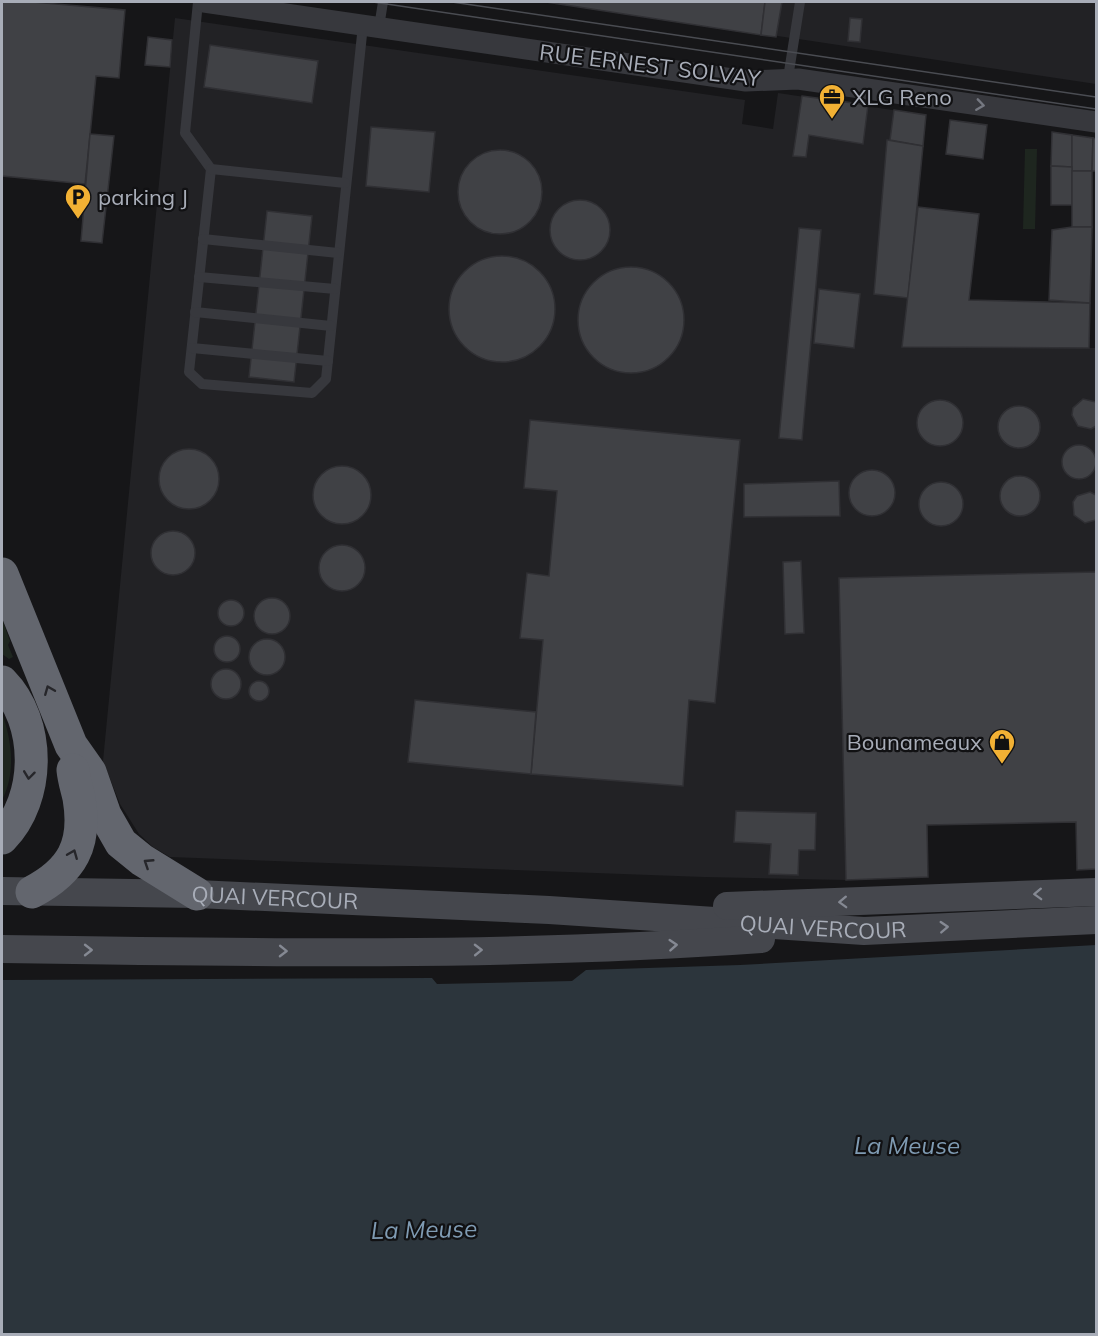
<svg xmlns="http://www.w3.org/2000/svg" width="1098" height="1336" font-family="Mulish,sans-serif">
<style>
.built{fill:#222225}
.green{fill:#1e261f}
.water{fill:#2c353c}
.building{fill:#404145;stroke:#303034;stroke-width:1.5}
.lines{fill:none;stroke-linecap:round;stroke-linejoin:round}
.lane{stroke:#37383d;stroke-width:10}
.street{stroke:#37383d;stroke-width:21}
.secondary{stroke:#45474d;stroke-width:28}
.highway{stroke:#63666e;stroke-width:33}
.tram{stroke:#4a4c52;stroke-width:1.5}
.oneway{stroke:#757881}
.oneway2{stroke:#26262a}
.oneway3{stroke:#858993}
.labels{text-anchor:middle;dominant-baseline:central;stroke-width:4.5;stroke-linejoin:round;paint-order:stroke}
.street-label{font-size:22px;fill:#a8adb8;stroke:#111113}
.poi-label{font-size:22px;fill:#a8adb8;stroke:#111113;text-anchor:start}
.water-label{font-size:24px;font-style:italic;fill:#7f9bb3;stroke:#111113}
</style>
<rect width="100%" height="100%" fill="#161618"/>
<g class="built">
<polygon points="542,2 1096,2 1096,84 812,41"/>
<polygon points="175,18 745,100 742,124 773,129 778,93 926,115 903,347 1096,348 1096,572 839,578 846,880 704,877 170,857 153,847 139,834 120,804 103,761"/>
</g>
<g class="green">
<polygon points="1025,149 1037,149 1035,229 1023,229"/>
<polygon points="2,619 10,641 8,645 13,657 9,659 2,654"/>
<path d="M 2,713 C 12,741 16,773 2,800 Z"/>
</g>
<polygon class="water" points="1096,945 1096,1334 2,1334 2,980 432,978 437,984 572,981 586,970 740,965"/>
<g class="building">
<polygon points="2,2 33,2 125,10 119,78 96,76 85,184 2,176"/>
<polygon points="546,2 765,2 761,35"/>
<polygon points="765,2 782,2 776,37 761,35"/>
<polygon points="850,18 862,19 860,42 848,41"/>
<polygon points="148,37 172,40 170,67 145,65"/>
<polygon points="210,45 318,61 312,103 204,87"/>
<polygon points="802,96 868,105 863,144 809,135 806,157 793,156"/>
<polygon points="894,110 926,115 923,146 890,140"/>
<polygon points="950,120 987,125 983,159 946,154"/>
<polygon points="371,127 435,132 429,192 366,186"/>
<polygon points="1052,132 1072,135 1072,167 1051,166"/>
<polygon points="90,134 114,136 102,243 81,241"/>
<polygon points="1072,135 1093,138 1092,171 1072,171"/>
<polygon points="1093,138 1096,139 1096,171 1092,171"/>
<polygon points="887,140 923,146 908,298 874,294"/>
<circle cx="500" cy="192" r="42"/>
<polygon points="1051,166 1072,167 1072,205 1051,205"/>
<rect x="1072" y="171" width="20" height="56"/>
<circle cx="580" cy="230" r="30"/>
<polygon points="918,207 979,214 969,300 1090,303 1089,348 902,347"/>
<polygon points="267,211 312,216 294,382 249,377"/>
<polygon points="1072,227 1092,227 1090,303 1049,300 1052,230"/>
<polygon points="799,228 821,230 802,440 779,438"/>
<circle cx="502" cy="309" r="53"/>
<circle cx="631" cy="320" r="53"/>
<polygon points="819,289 860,294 854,348 814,343"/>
<polygon points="1083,399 1096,402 1096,426 1091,429 1078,426 1072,415 1073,408"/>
<circle cx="940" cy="423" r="23"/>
<circle cx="1019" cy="427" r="21"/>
<polygon points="530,420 740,440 715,703 689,700 683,786 531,774 543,640 520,638 527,573 549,576 557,491 524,488"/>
<circle cx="1079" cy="462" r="17"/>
<circle cx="189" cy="479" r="30"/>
<circle cx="342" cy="495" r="29"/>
<circle cx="872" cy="493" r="23"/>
<circle cx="1020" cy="496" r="20"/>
<polygon points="839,481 840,516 744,517 744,484"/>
<circle cx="941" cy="504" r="22"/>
<polygon points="1090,492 1096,495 1096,520 1085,523 1074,515 1073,502 1077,496"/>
<circle cx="173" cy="553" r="22"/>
<circle cx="342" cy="568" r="23"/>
<polygon points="801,561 804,633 785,634 783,562"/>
<polygon points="1096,572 1096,869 1077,870 1076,822 927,825 928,877 846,880 839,578"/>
<circle cx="272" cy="616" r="18"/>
<circle cx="231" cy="613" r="13"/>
<circle cx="227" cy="649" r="13"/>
<circle cx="267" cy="657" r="18"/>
<circle cx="226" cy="684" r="15"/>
<circle cx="259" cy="691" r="10"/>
<polygon points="415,700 536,712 531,774 408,762"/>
<polygon points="736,811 816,813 815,850 799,850 798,875 769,874 771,844 734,842"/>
</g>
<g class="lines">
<g class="lane">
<polyline points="198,2 185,133 211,169 189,372 202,384 312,393 326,379 363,25"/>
<polyline points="379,27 383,2"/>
<polyline points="788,78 800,2"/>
<polyline points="211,169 345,183"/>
<polyline points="203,239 338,253"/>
<polyline points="199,277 335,289"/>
<polyline points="195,312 331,326"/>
<polyline points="192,348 328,361"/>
</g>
<polyline class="street" points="204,2 746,81 798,79 1096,122"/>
<g class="secondary">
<path id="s1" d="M 2,891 L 197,894 L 549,910 L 864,931 L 1096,920"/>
<polyline points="727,906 1096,892"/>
<path d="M 2,949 C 254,953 509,957 761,939"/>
</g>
<g class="highway">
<polyline points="2,574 71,745 90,772 105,815 121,843 142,860 197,894"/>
<path d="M 2,682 C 41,722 41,798 2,838"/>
<path d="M 32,892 C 72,871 87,845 79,798 C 77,789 74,780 73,770"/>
</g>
<g class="tram">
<polyline points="373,2 1096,109"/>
<polyline points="452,2 1096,97"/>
</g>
</g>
<defs><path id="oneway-chevron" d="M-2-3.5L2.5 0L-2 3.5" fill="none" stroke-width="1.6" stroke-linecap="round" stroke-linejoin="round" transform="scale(1.5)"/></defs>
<use class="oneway" href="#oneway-chevron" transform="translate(980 105) rotate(8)"/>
<g class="oneway2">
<use href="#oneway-chevron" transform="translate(49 690) rotate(-112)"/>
<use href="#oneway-chevron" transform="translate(29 775) rotate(97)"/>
<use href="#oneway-chevron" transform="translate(73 854) rotate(-68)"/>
<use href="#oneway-chevron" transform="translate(148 863) rotate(-147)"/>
</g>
<g class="oneway3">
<use href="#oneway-chevron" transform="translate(1038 894) rotate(178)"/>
<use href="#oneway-chevron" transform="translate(843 902) rotate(178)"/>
<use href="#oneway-chevron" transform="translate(944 927) rotate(-3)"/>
<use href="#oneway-chevron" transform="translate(673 945) rotate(-4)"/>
<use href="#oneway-chevron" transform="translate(88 950)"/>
<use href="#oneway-chevron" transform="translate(478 950) rotate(-1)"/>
<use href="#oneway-chevron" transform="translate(283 951) rotate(1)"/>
</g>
<defs>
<g id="office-pin" transform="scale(1.35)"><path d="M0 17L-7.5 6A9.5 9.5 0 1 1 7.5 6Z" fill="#f2b134" stroke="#111113"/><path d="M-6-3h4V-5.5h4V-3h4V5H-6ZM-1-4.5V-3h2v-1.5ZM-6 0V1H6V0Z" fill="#111"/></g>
<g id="parking-pin" transform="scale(1.35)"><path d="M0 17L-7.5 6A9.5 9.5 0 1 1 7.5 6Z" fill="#f2b134" stroke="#111113"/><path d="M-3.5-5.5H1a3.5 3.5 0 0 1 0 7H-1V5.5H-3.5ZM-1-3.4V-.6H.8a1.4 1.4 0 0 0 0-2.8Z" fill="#111"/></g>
<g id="shop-pin" transform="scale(1.35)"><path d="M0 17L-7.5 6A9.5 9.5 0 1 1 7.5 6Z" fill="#f2b134" stroke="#111113"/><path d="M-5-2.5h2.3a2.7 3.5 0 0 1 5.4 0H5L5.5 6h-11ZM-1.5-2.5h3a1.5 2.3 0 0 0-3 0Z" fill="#111"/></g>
</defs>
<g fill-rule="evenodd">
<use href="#office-pin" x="832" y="97"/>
<use href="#parking-pin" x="78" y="197"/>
<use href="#shop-pin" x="1002" y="742"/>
</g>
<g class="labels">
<g class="street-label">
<text transform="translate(650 65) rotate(7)">RUE ERNEST SOLVAY</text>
<text stroke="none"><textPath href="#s1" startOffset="273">QUAI VERCOUR</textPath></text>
<text stroke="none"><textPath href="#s1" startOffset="822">QUAI VERCOUR</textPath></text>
</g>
<g class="poi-label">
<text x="852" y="97">XLG Reno</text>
<text x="98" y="197">parking J</text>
<text x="982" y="742" text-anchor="end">Bounameaux</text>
</g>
<g class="water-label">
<text x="907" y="1145">La Meuse</text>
<text transform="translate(424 1229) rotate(-1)">La Meuse</text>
</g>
</g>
<rect width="1098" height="1336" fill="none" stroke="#a8adb8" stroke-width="6"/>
</svg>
